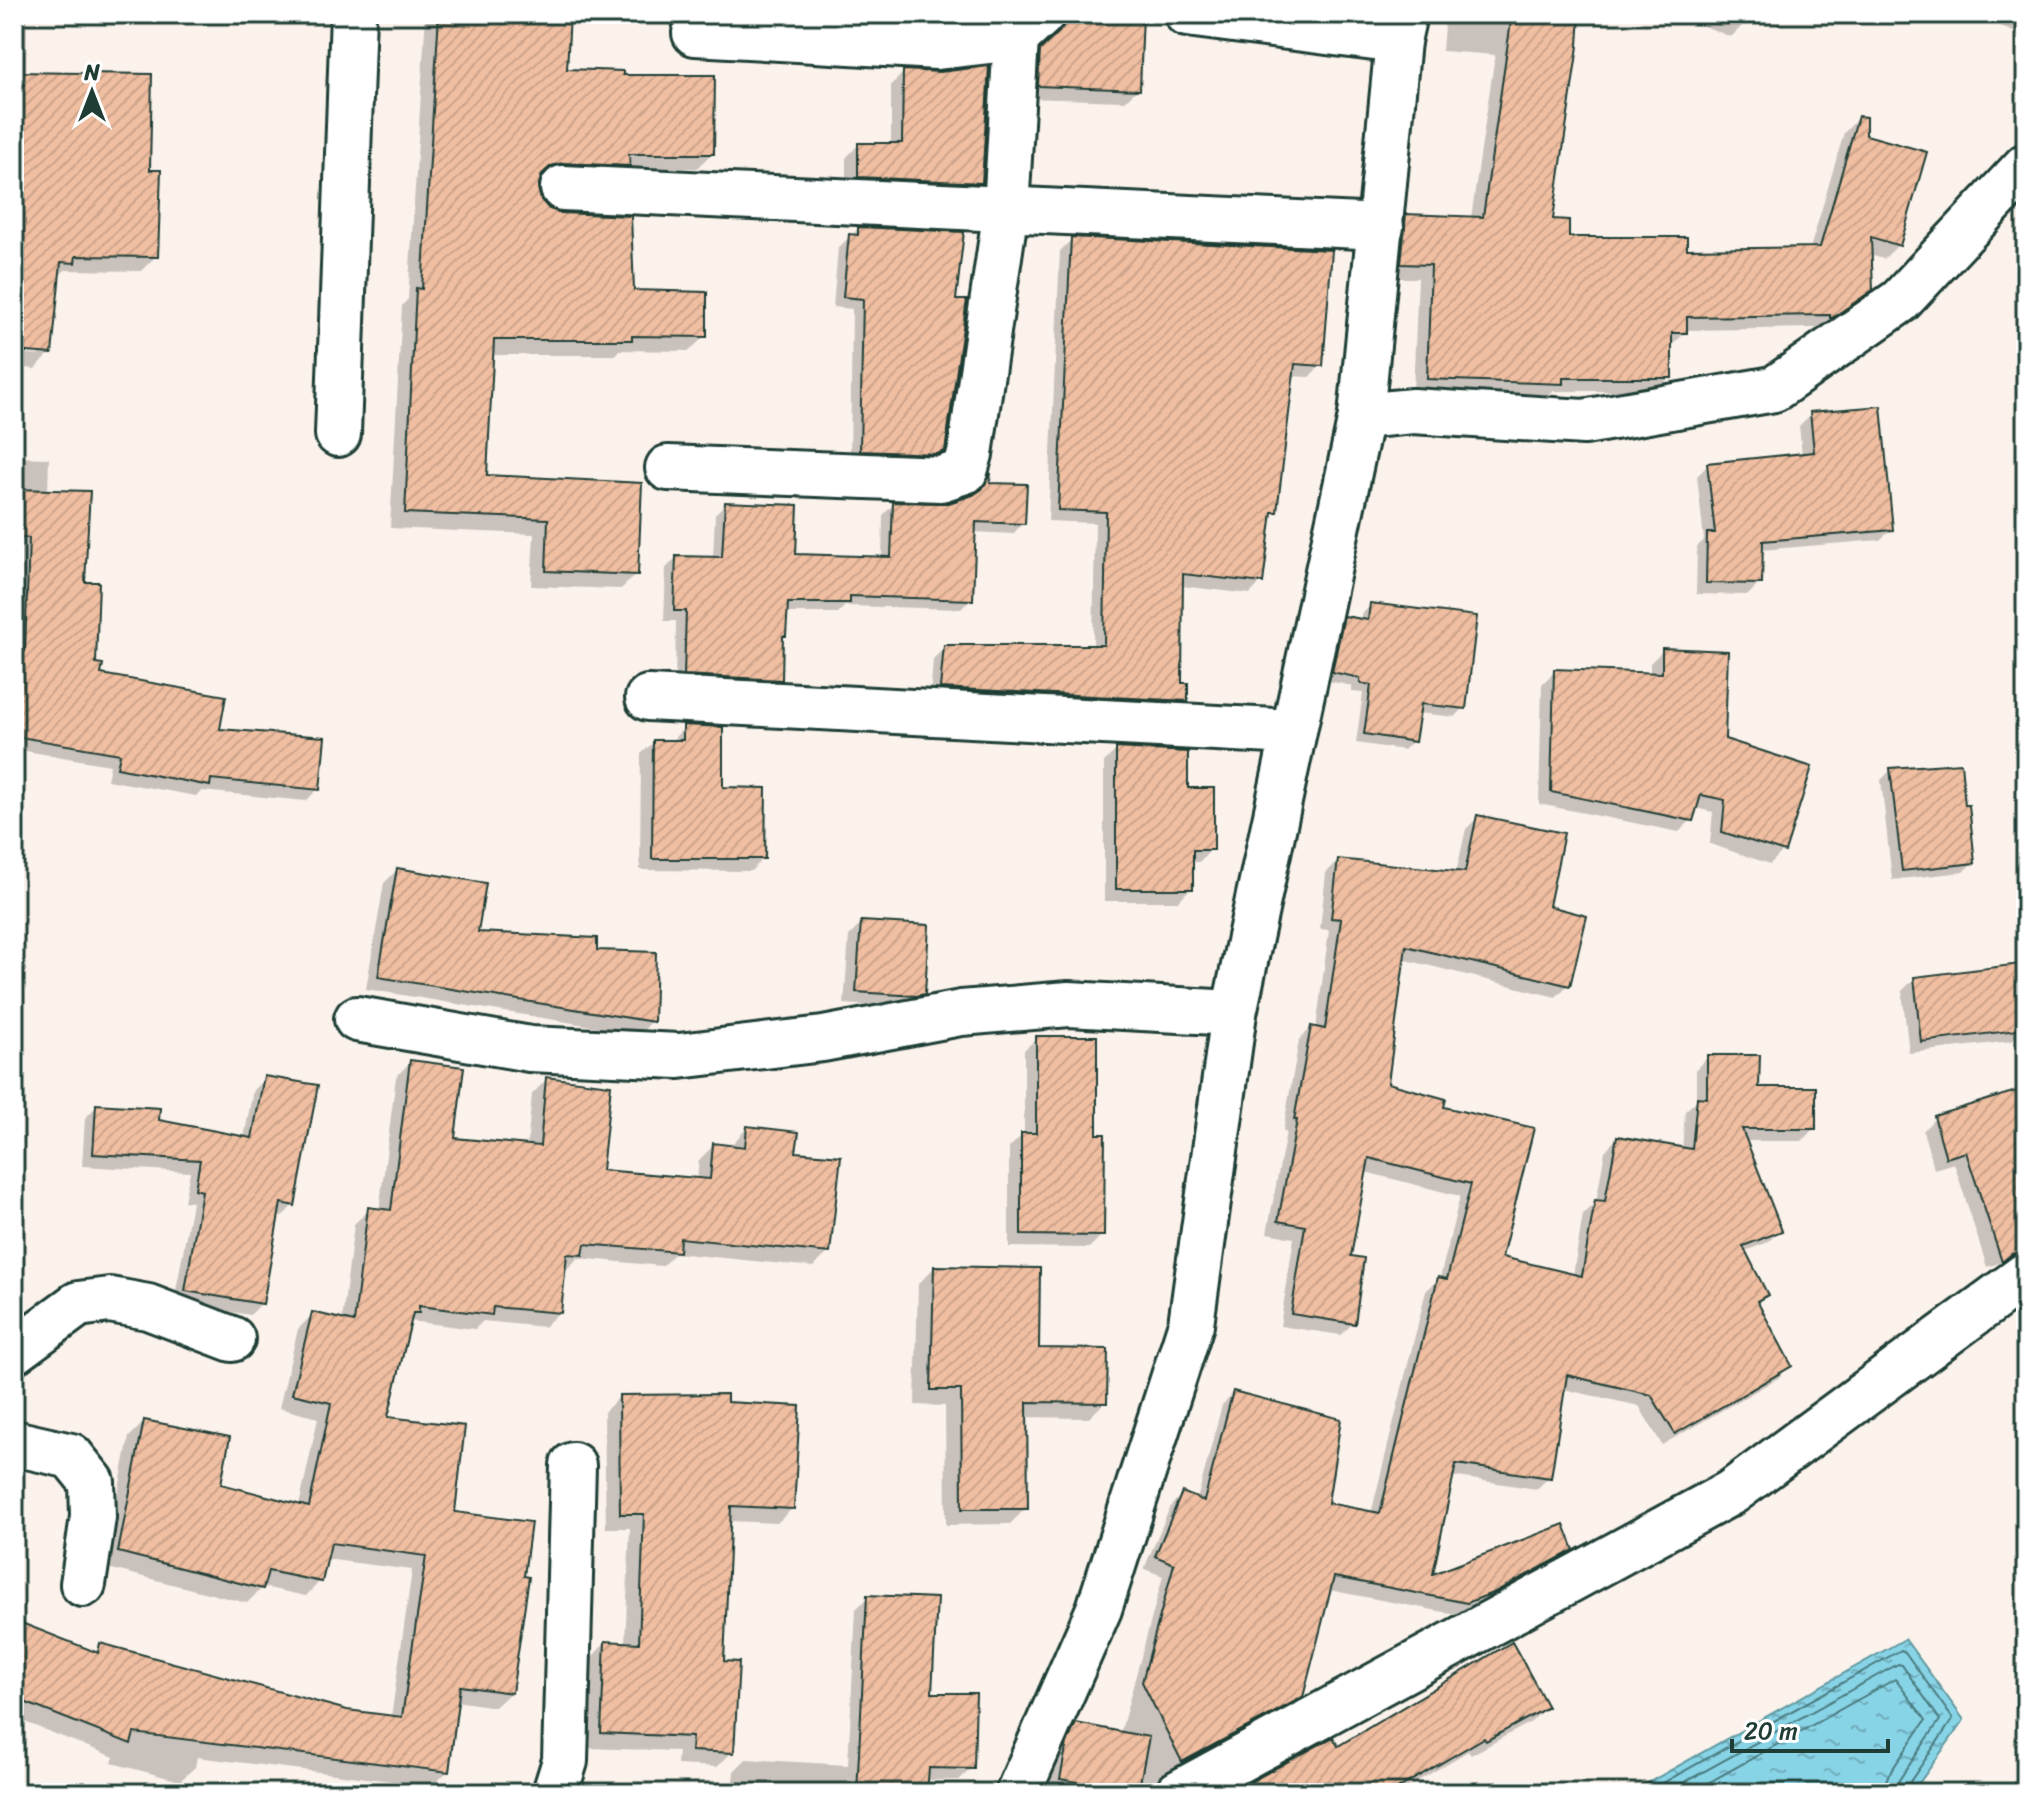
<svg xmlns="http://www.w3.org/2000/svg" width="2040" height="1807" font-family="Sriracha,sans-serif">
<style>
.water{fill:url(#water-ripples);stroke:#5e989f;stroke-width:2}
.shadow{fill:#0003}
.lines{fill:none;stroke-linecap:round;stroke-linejoin:round}
.shore{stroke:#49797c;stroke-width:2}
.building{fill:url(#building-hatch);stroke:#1f3d34;stroke-width:2}
.minor-casing{stroke:#1f3d34;stroke-width:50}
.minor{stroke:#fff;stroke-width:44}
</style>
<defs>
<pattern id="water-ripples" width="26" height="14" patternUnits="userSpaceOnUse" patternTransform="scale(2)"><rect width="26" height="14" fill="#88d4e7"/><path d="M2 4q2-2 4 0t4 0M15 11q2-2 4 0t4 0" fill="none" stroke="#6fadbc"/></pattern>
<pattern id="building-hatch" width="6" height="6" patternUnits="userSpaceOnUse" patternTransform="scale(2)"><rect width="6" height="6" fill="#f0bea1"/><path d="M-1 1l2-2M0 6l6-6M5 7l2-2" fill="none" stroke="#cda48b"/></pattern>
</defs>
<rect width="100%" height="100%" fill="#fcf2ec"/>
<filter id="ink" filterUnits="userSpaceOnUse"><feTurbulence type="fractalNoise" baseFrequency=".0125" numOctaves="2"/><feDisplacementMap in="SourceGraphic" scale="16" xChannelSelector="R" yChannelSelector="G"/><feConvolveMatrix kernelMatrix="1 2 1 2 8 2 1 2 1" color-interpolation-filters="sRGB"/></filter>
<g filter="url(#ink)">
<polygon class="water" points="1905,1639 1964,1720 1912,1793 1630,1793"/>
<g class="shadow">
<polygon points="14,14 27,14 26,74 148,172 156,256 141,271 65,270 57,278 50,353 35,369 14,367 14,353 39,355 39,351 14,349"/>
<polygon points="426,14 564,14 565,71 621,77 712,153 697,168 625,168 612,181 548,178 538,179 536,186 539,200 632,292 705,336 689,351 619,350 615,355 491,355 485,477 636,574 621,589 531,586 534,534 390,528 402,306 408,299"/>
<polygon points="866,14 1003,14 992,25 866,29"/>
<polygon points="1064,14 1141,14 1138,89 1125,101 1026,98 1028,64 1048,45 1054,37 1054,23"/>
<polygon points="1445,14 1578,14 1551,221 1567,239 1685,251 1810,249 1844,133 1858,118 1898,245 1884,259 1869,255 1871,289 1856,304 1816,331 1816,328 1685,330 1685,333 1670,347 1670,377 1656,391 1553,391 1546,397 1413,392 1418,278 1388,278 1392,230 1407,216 1471,218 1495,55 1442,51"/>
<polygon points="1675,14 1748,14 1744,24 1731,37"/>
<polygon points="1975,14 2026,14 2026,38"/>
<polygon points="904,72 981,182 968,195 846,189 846,158 858,145 891,145 891,85"/>
<polygon points="858,229 943,450 931,462 850,461 852,309 833,307 838,248"/>
<polygon points="1072,239 1321,365 1309,377 1292,376 1275,511 1269,518 1261,582 1250,594 1181,586 1180,685 1186,701 1174,712 930,699 933,659 945,647 1093,647 1095,523 1048,521 1060,251"/>
<polygon points="2026,279 2026,309 2016,305"/>
<polygon points="1811,414 1891,529 1880,540 1761,550 1760,583 1748,595 1696,594 1697,547 1704,540 1697,476 1708,465 1802,455 1799,426"/>
<polygon points="14,457 49,458 48,492 83,584 94,665 99,676 218,730 318,789 306,801 202,791 196,796 107,780 110,765 14,749"/>
<polygon points="988,478 988,485 1023,523 1013,534 973,532 971,599 961,609 845,606 838,613 785,613 784,635 781,639 780,679 770,690 675,685 676,621 664,621 666,568 676,558 713,558 715,514 725,504 794,556 882,558 883,515 894,504 949,505 976,495 981,486"/>
<polygon points="1371,605 1464,708 1455,717 1418,713 1413,741 1404,750 1356,743 1363,693 1352,692 1352,686 1324,680 1336,627 1345,618 1361,621 1362,614"/>
<polygon points="1663,650 1723,740 1783,851 1770,864 1710,844 1713,812 1695,808 1691,820 1679,832 1539,804 1542,684 1555,671 1650,674 1650,663"/>
<polygon points="684,727 763,859 751,871 640,870 641,754 654,742 671,742"/>
<polygon points="1116,750 1186,790 1212,849 1199,862 1191,862 1191,888 1178,901 1104,901 1104,762"/>
<polygon points="1891,770 1973,862 1963,872 1892,880 1881,780"/>
<polygon points="1478,817 1547,907 1568,985 1556,997 1402,959 1386,1084 1441,1108 1532,1130 1500,1258 1573,1276 1583,1214 1596,1202 1605,1151 1617,1138 1682,1150 1685,1111 1696,1101 1696,1069 1708,1057 1814,1128 1802,1141 1745,1141 1780,1230 1768,1242 1743,1252 1766,1295 1757,1304 1790,1366 1778,1378 1662,1445 1639,1406 1563,1389 1549,1477 1537,1489 1451,1476 1431,1577 1571,1549 1559,1561 1481,1604 1454,1614 1329,1590 1301,1696 1288,1708 1154,1781 1151,1793 1063,1793 1049,1790 1056,1757 1064,1737 1077,1725 1120,1734 1163,1576 1144,1569 1170,1507 1182,1494 1197,1500 1222,1405 1234,1393 1326,1505 1371,1514 1426,1291 1440,1278 1460,1196 1365,1172 1349,1257 1353,1323 1341,1335 1280,1326 1294,1238 1267,1233 1286,1132 1283,1131 1299,1040 1311,1028 1316,1029 1329,930 1320,929 1326,873 1338,861 1456,873 1466,829"/>
<polygon points="397,870 475,934 595,952 652,1021 640,1034 366,989 384,883"/>
<polygon points="862,923 923,994 910,1006 902,1008 844,1004 849,936"/>
<polygon points="1915,978 2025,1028 2012,1041 1909,1053 1902,991"/>
<polygon points="1037,1038 1095,1136 1102,1235 1089,1248 1009,1247 1009,1148 1022,1135 1024,1135 1024,1050"/>
<polygon points="410,1062 453,1140 527,1147 532,1094 547,1079 600,1172 697,1180 699,1160 714,1145 732,1147 733,1143 747,1128 794,1154 828,1253 813,1267 675,1253 662,1266 578,1258 567,1269 563,1269 559,1312 544,1327 483,1321 475,1329 409,1321 386,1419 452,1514 510,1693 495,1707 456,1701 447,1772 432,1786 197,1757 195,1767 180,1781 112,1763 114,1757 17,1719 14,1729 14,1622 93,1653 101,1646 346,1712 391,1718 412,1570 325,1559 320,1581 306,1596 263,1587 247,1603 104,1567 129,1437 144,1422 219,1486 299,1506 318,1418 279,1408 298,1329 312,1315 342,1321 354,1224 369,1210 379,1211 396,1077"/>
<polygon points="265,1078 293,1205 282,1217 277,1216 262,1303 250,1315 174,1302 192,1202 184,1201 190,1172 82,1166 85,1118 97,1106 157,1122 244,1138 253,1090"/>
<polygon points="2026,1107 2026,1254 1987,1267 1954,1163 1934,1169 1923,1131 1935,1118"/>
<polygon points="934,1268 1105,1402 1089,1418 1025,1417 1026,1508 1010,1524 946,1525 945,1406 915,1405 918,1284"/>
<polygon points="619,1397 725,1404 792,1509 777,1523 729,1521 722,1663 732,1752 717,1767 677,1765 678,1751 587,1748 591,1658 605,1643 625,1644 630,1528 606,1528 604,1412"/>
<polygon points="868,1597 930,1694 972,1768 959,1780 926,1780 925,1793 732,1793 734,1771 746,1759 848,1765 856,1609"/>
<polygon points="1546,1707 1531,1722 1471,1755 1468,1751 1398,1793 1235,1793 1337,1749"/>
</g>
<g class="lines">
<g class="shore">
<polyline points="1645,1793 1901,1650 1905,1652 1953,1719 1907,1786 1906,1793"/>
<polyline points="1665,1793 1898,1664 1902,1665 1940,1720 1899,1780 1896,1793"/>
<polyline points="1690,1793 1895,1679 1926,1720 1889,1774 1885,1783 1884,1793"/>
</g>
</g>
<g class="building">
<polygon points="439,14 570,14 567,69 623,71 623,75 715,75 714,154 629,154 630,166 563,163 551,166 542,174 538,188 541,200 549,209 561,213 631,216 634,290 707,292 707,337 632,336 632,340 494,340 487,475 642,483 638,575 546,571 548,519 405,513 416,288 422,289"/>
<polygon points="904,14 1005,14 936,22 904,20"/>
<polygon points="1066,14 1143,14 1140,90 1038,86 1040,50 1059,32 1066,22"/>
<polygon points="1512,14 1580,14 1578,46 1553,219 1569,220 1569,237 1687,237 1687,249 1820,247 1858,116 1866,117 1866,135 1927,152 1900,246 1871,237 1873,290 1832,318 1830,318 1830,315 1687,317 1687,333 1672,333 1672,378 1563,378 1563,384 1427,379 1431,265 1401,264 1406,214 1483,217"/>
<polygon points="989,66 982,183 858,177 858,143 902,143 903,70 940,72"/>
<polygon points="14,72 152,74 150,170 161,170 158,257 76,256 75,263 61,262 52,354 14,351"/>
<polygon points="858,227 964,232 956,300 967,300 945,451 937,454 860,451 863,299 843,297 849,234 858,235"/>
<polygon points="1071,237 1332,250 1323,366 1295,364 1277,512 1272,512 1263,583 1183,574 1182,683 1188,683 1188,701 940,688 944,645 1104,645 1106,512 1058,510"/>
<polygon points="1881,406 1893,530 1763,541 1762,584 1706,583 1707,533 1715,533 1707,463 1814,452 1810,412"/>
<polygon points="991,473 990,483 1027,484 1025,524 976,522 973,600 850,596 850,603 788,603 786,636 783,636 782,680 684,675 686,611 674,611 676,556 722,557 725,502 798,505 796,554 891,557 893,502 949,503 973,495 982,489"/>
<polygon points="14,489 90,491 85,582 99,582 96,663 103,664 101,674 226,696 220,729 325,737 320,790 211,779 210,786 117,768 120,754 14,736 14,649 25,651 29,538 14,537"/>
<polygon points="1370,603 1477,616 1466,709 1421,704 1415,742 1364,734 1371,685 1360,683 1360,678 1332,672 1344,616 1368,620"/>
<polygon points="1662,648 1728,651 1725,739 1812,767 1785,852 1722,832 1725,800 1701,795 1693,821 1551,792 1554,669 1662,673"/>
<polygon points="683,725 723,727 723,787 766,788 765,859 652,859 653,740 683,740"/>
<polygon points="1116,748 1188,752 1188,788 1214,788 1214,850 1193,850 1193,889 1116,889"/>
<polygon points="1961,763 1965,805 1969,805 1975,863 1902,871 1890,768"/>
<polygon points="1477,815 1564,833 1549,906 1587,916 1570,986 1406,946 1388,1083 1446,1099 1444,1107 1534,1128 1502,1257 1582,1276 1595,1200 1605,1201 1617,1136 1692,1149 1697,1097 1707,1098 1707,1055 1760,1055 1759,1087 1816,1087 1816,1129 1742,1129 1782,1231 1743,1246 1768,1295 1757,1301 1792,1366 1675,1434 1651,1395 1567,1375 1551,1478 1456,1464 1433,1574 1564,1524 1574,1550 1495,1592 1467,1603 1334,1577 1303,1697 1182,1762 1142,1682 1174,1564 1155,1556 1182,1492 1204,1501 1233,1391 1341,1419 1328,1503 1380,1513 1438,1277 1447,1279 1471,1184 1369,1158 1351,1256 1364,1258 1355,1324 1291,1314 1305,1226 1278,1221 1297,1120 1294,1120 1311,1026 1325,1029 1341,919 1331,918 1338,859 1465,872"/>
<polygon points="397,868 486,883 478,932 597,938 597,950 656,952 654,1022 378,977"/>
<polygon points="861,921 929,925 925,994 916,996 856,992"/>
<polygon points="2020,964 2026,1029 1921,1042 1914,977"/>
<polygon points="1036,1036 1097,1036 1097,1134 1105,1134 1104,1236 1021,1235 1021,1133 1036,1133"/>
<polygon points="410,1060 464,1067 455,1138 540,1146 546,1077 611,1085 602,1170 710,1179 713,1143 745,1147 747,1126 799,1132 796,1152 841,1156 830,1253 680,1238 679,1252 585,1244 583,1255 567,1254 561,1313 493,1307 492,1315 419,1306 419,1313 413,1313 388,1417 465,1426 455,1512 531,1522 524,1576 529,1577 512,1693 460,1686 449,1772 134,1733 131,1744 14,1698 14,1620 98,1653 100,1643 347,1710 402,1717 426,1556 331,1543 322,1582 268,1571 263,1589 118,1552 144,1420 230,1437 221,1484 309,1507 331,1403 292,1394 312,1312 354,1322 368,1207 391,1210"/>
<polygon points="264,1076 318,1085 295,1206 281,1203 263,1304 185,1291 202,1191 195,1189 200,1160 93,1154 96,1104 160,1108 159,1120 252,1138"/>
<polygon points="2026,1088 2026,1250 2012,1254 2002,1262 1966,1152 1946,1158 1934,1116"/>
<polygon points="934,1266 1040,1268 1039,1348 1108,1349 1107,1403 1027,1402 1028,1509 962,1509 961,1390 931,1390"/>
<polygon points="727,1394 727,1402 800,1406 794,1509 731,1506 724,1661 739,1662 734,1753 691,1751 692,1737 601,1733 605,1641 639,1643 644,1514 620,1514 619,1395"/>
<polygon points="867,1595 937,1598 932,1693 976,1693 974,1769 929,1768 927,1793 857,1793"/>
<polygon points="1512,1642 1548,1707 1486,1741 1484,1738 1390,1793 1230,1793 1333,1737 1338,1746"/>
<polygon points="1076,1723 1149,1737 1138,1793 1060,1779 1067,1743"/>
</g>
<g class="lines">
<g class="minor-casing">
<g id="minor">
<polyline points="1187,14 1398,41"/>
<polyline points="695,33 937,47 1016,38 1042,14"/>
<polyline points="563,188 1381,227"/>
<polyline points="1361,416 1413,411 1584,422 1774,389 1900,301 2026,166"/>
<polyline points="338,434 353,14"/>
<polyline points="668,468 941,479 965,471 970,454 1006,209 1016,38"/>
<polyline points="648,698 1293,732"/>
<polyline points="357,1019 530,1049 679,1056 823,1039 961,1013 1069,1004 1234,1013"/>
<polyline points="14,1351 78,1304 110,1300 148,1307 232,1339"/>
<polyline points="14,1443 71,1456 92,1482 93,1517 83,1584"/>
<polyline points="555,1793 565,1761 573,1465"/>
<polyline points="1018,1793 1099,1609 1191,1324 1234,1013 1361,416 1398,41 1404,14"/>
<polyline points="1178,1793 1732,1492 2026,1275"/>
</g>
</g>
<use href="#minor" class="minor"/>
</g>
</g>
<rect width="2040" height="1807" fill="none" stroke="#fff" stroke-width="48"/>
<rect x="24" y="24" width="1992" height="1759" fill="none" stroke="#1f3d34" stroke-width="3" filter="url(#ink)"/>
<g transform="translate(92 92)" stroke="#ffffff" stroke-width="6" paint-order="stroke">
<path d="M0-6L14 30L0 20L-14 30Z" fill="#1f3d34"/>
<text y="-12" font-size="22" font-weight="bold" text-anchor="middle" fill="#1f3d34">N</text>
</g>
<path d="M1732 1739v12h156v-12" fill="none" stroke="#1f3d34" stroke-width="4"/>
<text x="1744" y="1739" font-size="24" fill="#1f3d34" stroke="#ffffff" stroke-width="6" paint-order="stroke">20 m</text>
</svg>
